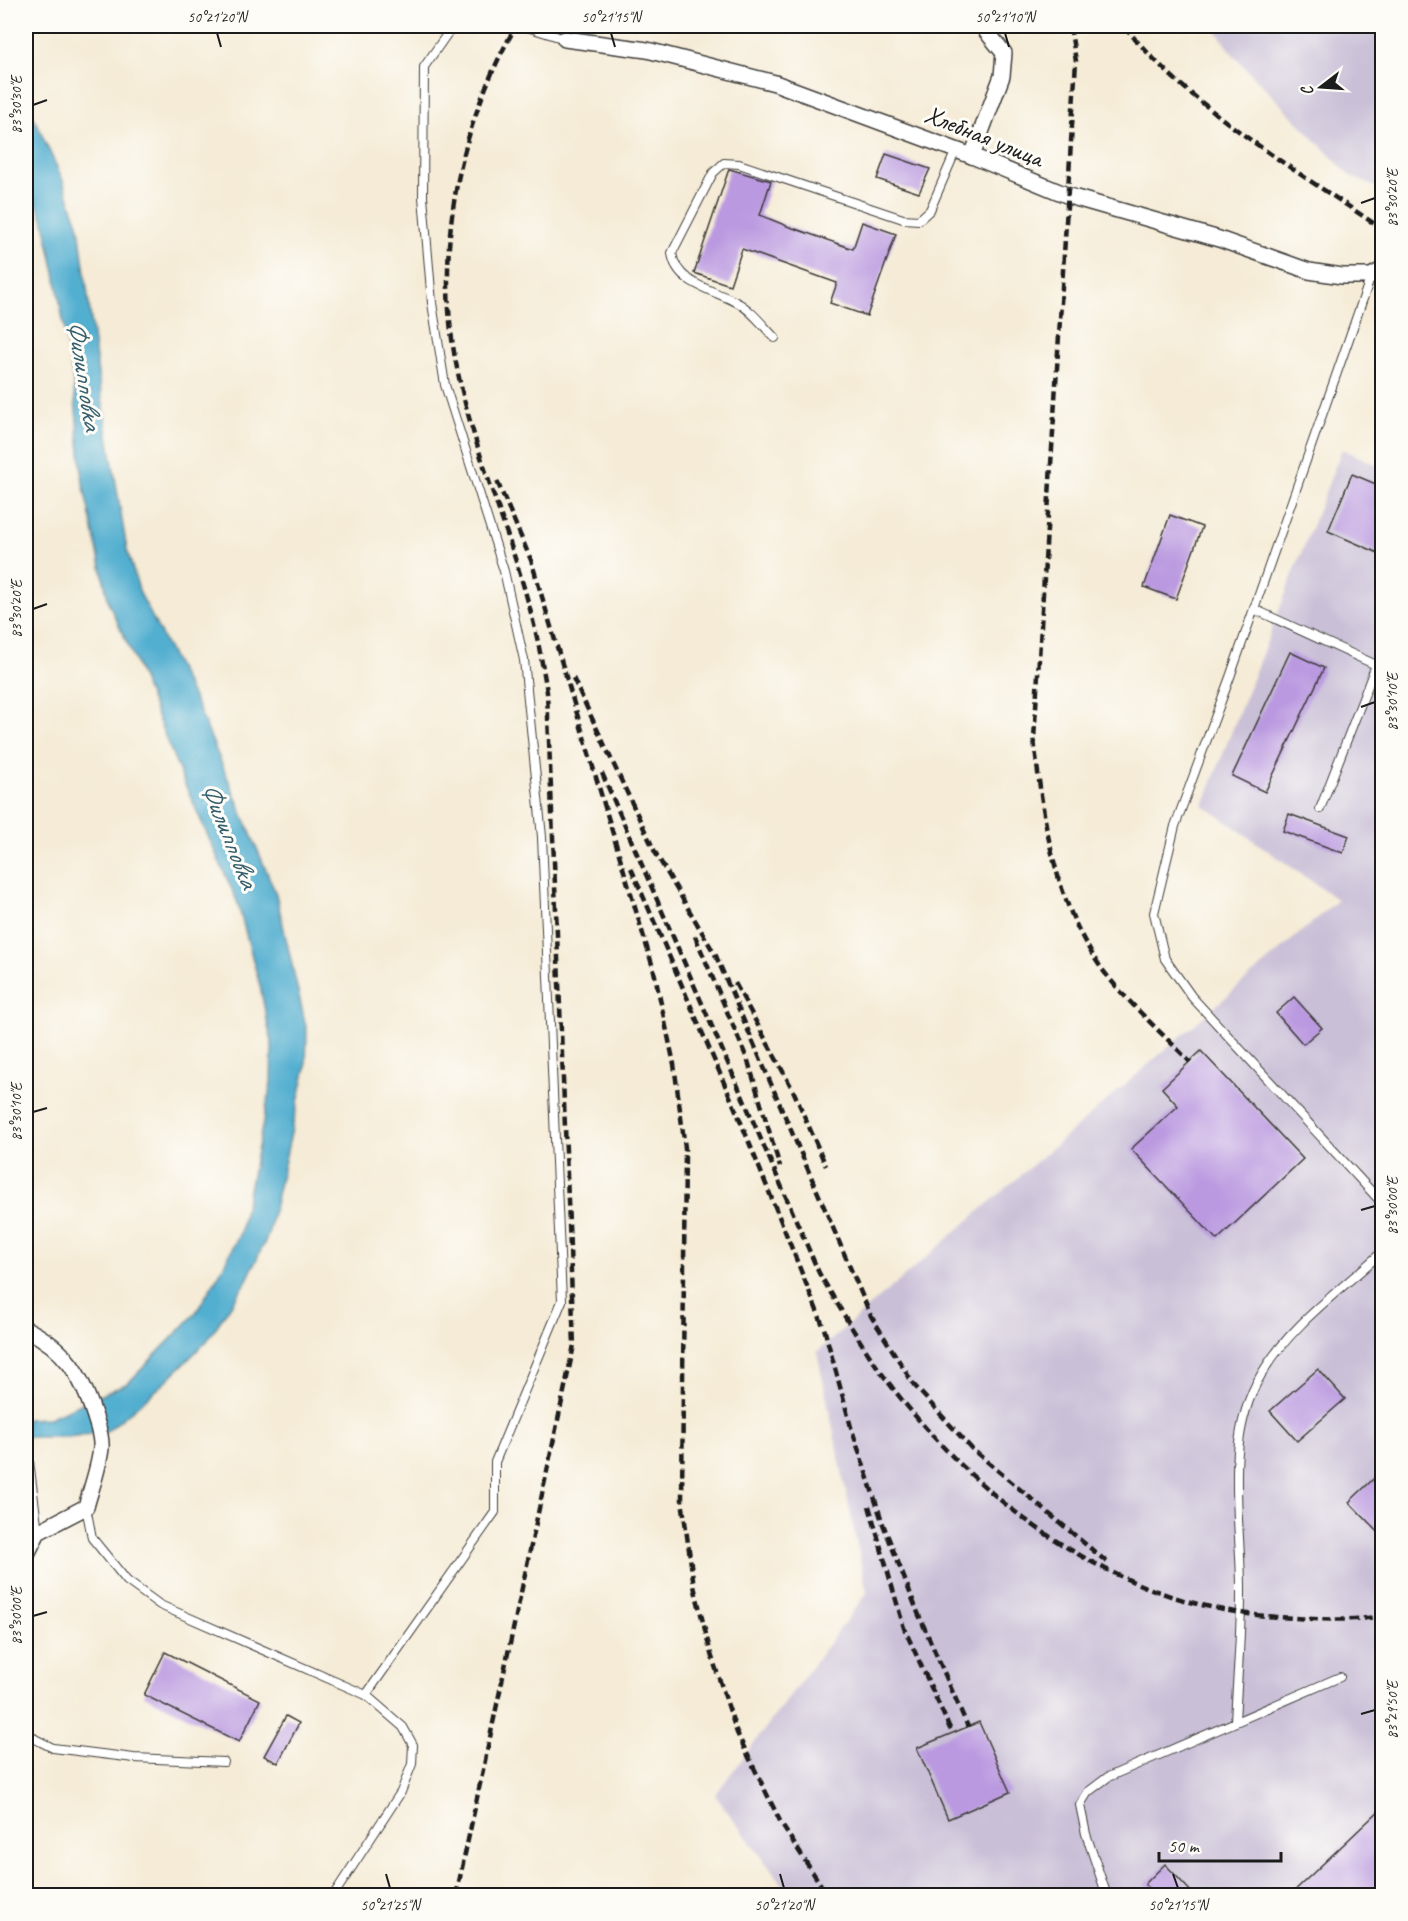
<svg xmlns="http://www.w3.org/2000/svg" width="1408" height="1921" font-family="Caveat,sans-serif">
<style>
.industrial{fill:#c9bfd7}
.water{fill:#52afd0;stroke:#376676;stroke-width:1.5}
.building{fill:#ba99e0}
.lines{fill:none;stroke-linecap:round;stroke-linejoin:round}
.lane-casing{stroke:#3d3b38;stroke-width:10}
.street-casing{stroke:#3d3b38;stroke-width:18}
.lane{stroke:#fff;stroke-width:8}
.street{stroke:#fff;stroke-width:15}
.rail{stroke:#1c1c1c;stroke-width:4.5;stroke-dasharray:9 4.5;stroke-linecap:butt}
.ticks{fill:none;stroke:#1c1c1c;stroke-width:2}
.labels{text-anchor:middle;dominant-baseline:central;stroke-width:6;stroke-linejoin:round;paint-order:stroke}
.street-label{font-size:26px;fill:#1c1c1c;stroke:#fdfcf7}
.water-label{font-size:27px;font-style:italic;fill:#345e6d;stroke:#fdfcf7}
.neatline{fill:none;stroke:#1c1c1c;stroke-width:2}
.ticks-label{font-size:15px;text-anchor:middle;fill:#1c1c1c}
</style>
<rect width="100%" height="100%" fill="#fdfcf7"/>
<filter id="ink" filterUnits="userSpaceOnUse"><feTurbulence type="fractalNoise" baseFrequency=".0167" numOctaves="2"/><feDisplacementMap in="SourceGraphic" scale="12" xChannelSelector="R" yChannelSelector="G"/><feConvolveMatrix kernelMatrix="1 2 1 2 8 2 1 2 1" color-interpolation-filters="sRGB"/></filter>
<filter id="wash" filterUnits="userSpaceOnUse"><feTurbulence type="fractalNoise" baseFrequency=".008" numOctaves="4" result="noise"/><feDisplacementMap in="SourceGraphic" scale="24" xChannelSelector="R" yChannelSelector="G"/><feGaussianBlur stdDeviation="1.35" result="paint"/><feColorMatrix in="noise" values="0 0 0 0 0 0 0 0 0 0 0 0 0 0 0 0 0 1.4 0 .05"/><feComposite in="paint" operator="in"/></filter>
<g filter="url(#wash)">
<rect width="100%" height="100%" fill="#f5ebd6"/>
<g class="industrial">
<polygon points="1213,26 1382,26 1382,190 1350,176 1234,56"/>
<polygon points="1342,449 1382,467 1382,1895 790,1895 715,1795 867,1593 817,1352 1338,900 1203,805"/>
</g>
<polygon class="water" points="26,101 62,178 79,227 98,374 127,550 140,593 198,707 276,894 307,1031 306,1067 268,1235 245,1284 207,1341 160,1387 106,1432 68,1437 26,1437 26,1419 49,1418 128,1383 195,1314 220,1273 240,1233 271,1084 272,1046 260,986 237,901 182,778 130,649 109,604 83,483 73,380 55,273 43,218 26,182"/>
<g id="blocks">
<g class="building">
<polygon points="886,154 930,169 919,193 877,179"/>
<polygon points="729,169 771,181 760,215 787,226 853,249 862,222 896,234 867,316 830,303 837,283 742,249 730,285 694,273"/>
<polygon points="1352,474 1383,487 1383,555 1328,531"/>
<polygon points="1170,515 1202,527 1176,599 1144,587"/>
<polygon points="1290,652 1324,668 1265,792 1232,776"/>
<polygon points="1289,814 1349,836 1343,853 1283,831"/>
<polygon points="1294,997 1322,1028 1303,1044 1276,1013"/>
<polygon points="1201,1051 1303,1159 1217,1240 1131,1149 1178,1106 1162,1088"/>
<polygon points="1318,1369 1345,1399 1297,1441 1270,1411"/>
<polygon points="1383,1470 1383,1537 1349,1502"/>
<polygon points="165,1652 260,1700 239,1742 144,1695"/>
<polygon points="286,1716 299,1723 278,1763 264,1756"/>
<polygon points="979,1722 1010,1792 948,1819 917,1748"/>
<polygon points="1383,1807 1383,1896 1289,1896"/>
<polygon points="1165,1864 1195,1896 1156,1896 1145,1884"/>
</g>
</g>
</g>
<g filter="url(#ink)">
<use href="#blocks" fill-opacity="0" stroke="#3d3b38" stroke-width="1.5"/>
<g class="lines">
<g class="lane-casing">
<g id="lane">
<polyline points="524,26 565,39"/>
<polyline points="1371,276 1230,677 1175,826 1154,913 1165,959 1192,997 1382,1203"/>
<path d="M 775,338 C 764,327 751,309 736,302 C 712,289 676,284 672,253 L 713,173 L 724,163 L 739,164 L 903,219 L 919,220 L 930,210 L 956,150"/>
<polyline points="1254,609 1376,665 1320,809"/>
<polyline points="28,1453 38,1532"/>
<polyline points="86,1507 92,1538 127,1581 160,1605 366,1695 403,1727 413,1745 412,1764 401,1792 333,1896"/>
<polyline points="366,1695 495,1512 495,1462 562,1301 542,837 524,660 504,571 445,385 432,303 423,197 424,67 452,27 456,26"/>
<path d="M 1235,1722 C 1237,1680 1241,1637 1241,1595 C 1242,1521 1222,1441 1261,1375 C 1289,1326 1341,1290 1382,1252"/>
<polyline points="26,1730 35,1739 53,1748 134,1758 224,1762"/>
<polyline points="1107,1896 1086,1834 1080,1805 1088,1792 1108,1777 1340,1677"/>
</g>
</g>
<g class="street-casing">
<g id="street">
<polyline points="565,39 647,50 775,83 972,156 1069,196 1219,239 1309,271 1342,276 1371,276 1382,270"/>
<polyline points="972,156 1002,76 1004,53 982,26"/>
<path d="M 26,1329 C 66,1349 81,1374 95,1417 C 98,1427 102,1437 101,1448 C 99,1468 91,1488 86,1507 L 38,1532 L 26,1556"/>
</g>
</g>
<use href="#lane" class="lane"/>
<use href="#street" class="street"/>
<g class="rail">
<path d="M 1070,26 L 1076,61 L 1034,739 C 1043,819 1054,902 1102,969 C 1125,1000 1162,1033 1190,1062"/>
<path d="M 1124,26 C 1193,110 1293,168 1382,229"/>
<polyline points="497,481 531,560 654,971 674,1064 685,1148 682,1500 694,1586 711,1654 737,1733 782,1825 828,1896"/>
<polyline points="573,678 655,852 716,956 871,1316 914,1385 972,1449 1108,1563"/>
<path d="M 602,773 L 819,1273 C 843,1313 866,1354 895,1391 C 988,1511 1123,1607 1278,1617 C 1313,1619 1349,1622 1382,1616"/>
<polyline points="631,868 738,1115 824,1328 851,1427 883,1524 918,1613 968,1727"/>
<polyline points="695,936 748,1061 780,1167"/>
<polyline points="735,983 793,1090 826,1166"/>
<polyline points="869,1506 904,1628 952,1733"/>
<path d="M 456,1896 L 574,1345 L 547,692 C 543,668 539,644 533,621 C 512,535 474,454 457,368 C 433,253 458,126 516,26"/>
</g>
</g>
</g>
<path class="ticks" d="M 217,33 L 221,47M 611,33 L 615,47M 1005,33 L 1009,47M 33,105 L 47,100M 1361,203 L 1375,198M 33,609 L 47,604M 1361,707 L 1375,702M 33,1112 L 47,1108M 1361,1210 L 1375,1206M 33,1616 L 47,1612M 1361,1714 L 1375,1710M 386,1874 L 390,1888M 780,1874 L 784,1888M 1173,1874 L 1178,1888"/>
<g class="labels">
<g class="street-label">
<text transform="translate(984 136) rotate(22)">Хлебная улица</text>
</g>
<g class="water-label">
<text transform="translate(85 375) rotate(81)">Филипповка</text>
<text transform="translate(230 835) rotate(68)">Филипповка</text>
</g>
</g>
<rect width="1408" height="1921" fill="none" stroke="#fdfcf7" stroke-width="66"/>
<g transform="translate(1321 87) rotate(253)" stroke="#fdfcf7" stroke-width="4.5" paint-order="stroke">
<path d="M0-4.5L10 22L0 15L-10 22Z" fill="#1c1c1c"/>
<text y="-9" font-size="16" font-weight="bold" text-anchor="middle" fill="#1c1c1c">С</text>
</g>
<path d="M1159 1852v9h122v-9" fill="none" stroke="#1c1c1c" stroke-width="3"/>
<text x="1168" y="1852" font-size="18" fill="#1c1c1c" stroke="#fdfcf7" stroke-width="4.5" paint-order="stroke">50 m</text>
<rect x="33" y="33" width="1342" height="1855" class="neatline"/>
<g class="ticks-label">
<text x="217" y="22">50°21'20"N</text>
<text x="611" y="22">50°21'15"N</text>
<text x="1005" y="22">50°21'10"N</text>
<text transform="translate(16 105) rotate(-90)" y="5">83°30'30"E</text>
<text transform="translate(1392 198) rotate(-90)" y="5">83°30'20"E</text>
<text transform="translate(16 609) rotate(-90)" y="5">83°30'20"E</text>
<text transform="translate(1392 702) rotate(-90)" y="5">83°30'10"E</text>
<text transform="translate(16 1112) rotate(-90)" y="5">83°30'10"E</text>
<text transform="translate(1392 1206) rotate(-90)" y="5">83°30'00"E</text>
<text transform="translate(16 1616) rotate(-90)" y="5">83°30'00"E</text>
<text transform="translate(1392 1710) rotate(-90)" y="5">83°29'50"E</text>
<text x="390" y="1910">50°21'25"N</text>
<text x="784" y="1910">50°21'20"N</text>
<text x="1178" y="1910">50°21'15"N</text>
</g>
</svg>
